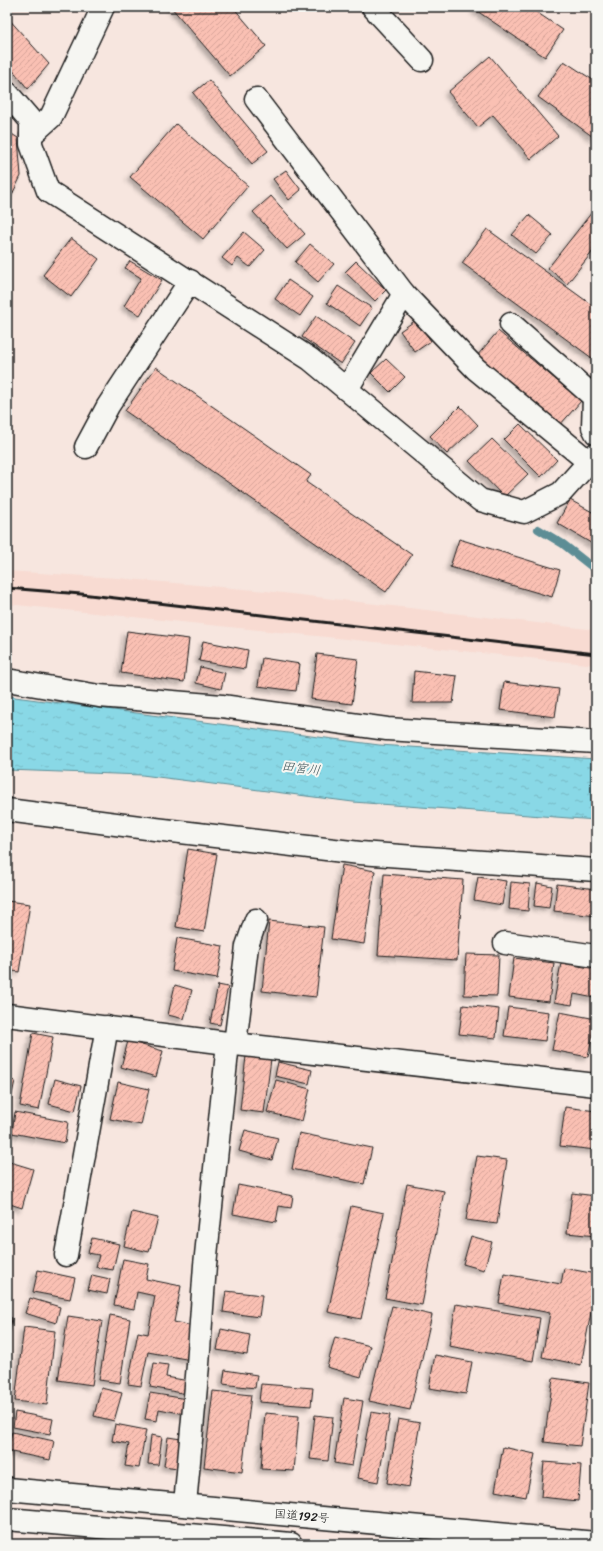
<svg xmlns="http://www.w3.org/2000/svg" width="603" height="1551" font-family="Sriracha,'Klee One',sans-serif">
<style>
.built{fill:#f8dbd2}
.water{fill:url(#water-ripples);stroke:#5d8d95}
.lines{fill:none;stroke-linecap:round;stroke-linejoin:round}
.stream{stroke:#5d8d95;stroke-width:8}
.building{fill:url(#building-hatch);stroke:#1c1c1c;filter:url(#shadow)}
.minor-casing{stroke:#1c1c1c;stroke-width:25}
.trunk-casing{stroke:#1c1c1c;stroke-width:25}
.minor{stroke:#f6f6f2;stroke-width:22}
.trunk{stroke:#f6f6f2;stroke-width:22}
.rail{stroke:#1c1c1c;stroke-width:3}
.labels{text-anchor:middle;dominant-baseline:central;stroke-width:4;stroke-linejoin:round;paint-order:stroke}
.street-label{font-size:12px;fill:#1c1c1c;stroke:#f6f6f2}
.water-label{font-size:13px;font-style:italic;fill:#3d5459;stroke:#f6f6f2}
</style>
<defs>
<pattern id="water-ripples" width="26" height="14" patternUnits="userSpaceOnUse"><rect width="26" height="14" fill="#89d8e6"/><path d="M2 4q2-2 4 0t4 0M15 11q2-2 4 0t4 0" fill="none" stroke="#76b9c5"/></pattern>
<pattern id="building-hatch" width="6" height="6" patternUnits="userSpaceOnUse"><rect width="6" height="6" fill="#fac0b3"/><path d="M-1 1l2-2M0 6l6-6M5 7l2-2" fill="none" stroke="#d6a499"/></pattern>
<filter id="shadow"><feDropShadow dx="-3.5" dy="3.5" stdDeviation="2" flood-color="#0004"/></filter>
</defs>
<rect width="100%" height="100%" fill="#f7e6df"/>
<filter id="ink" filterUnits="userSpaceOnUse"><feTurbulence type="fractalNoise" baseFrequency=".025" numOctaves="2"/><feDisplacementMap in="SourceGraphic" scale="8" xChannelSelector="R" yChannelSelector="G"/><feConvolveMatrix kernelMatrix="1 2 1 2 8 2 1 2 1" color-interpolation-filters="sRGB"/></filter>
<g filter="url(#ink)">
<polygon class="built" points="7,571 117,578 266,591 596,630 596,665 7,604"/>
<polygon class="water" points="7,696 379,745 596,759 596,820 353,802 142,775 7,770"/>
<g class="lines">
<polyline class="stream" points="538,529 563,544 596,570"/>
</g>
<g class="building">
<polygon points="171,7 233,7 266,46 230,76"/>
<polygon points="476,7 529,7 563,30 545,57 474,9"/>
<polygon points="7,17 49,64 28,89 7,63"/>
<polygon points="490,56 558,136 531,159 493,115 478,127 448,92"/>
<polygon points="564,61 596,82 596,139 538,97"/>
<polygon points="209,80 268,151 252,164 193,93"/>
<polygon points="176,124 248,186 203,239 130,177"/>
<polygon points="7,131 18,138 21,176 7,205"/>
<polygon points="286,170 301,190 289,200 273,179"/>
<polygon points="271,196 305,234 287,249 253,212"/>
<polygon points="596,207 596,253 593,251 567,284 548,268"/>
<polygon points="529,215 553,235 536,254 512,235"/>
<polygon points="487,229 596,308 596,361 462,263"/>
<polygon points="244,232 265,250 250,267 238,258 232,266 222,258"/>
<polygon points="71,238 99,259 71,297 43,275"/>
<polygon points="310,244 334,264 318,282 295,262"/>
<polygon points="130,261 162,280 140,315 124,306 141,278 125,268"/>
<polygon points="356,261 386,290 375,301 345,272"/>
<polygon points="288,280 313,297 300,316 275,299"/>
<polygon points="338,286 372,308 360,326 327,303"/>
<polygon points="316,316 355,343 341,364 302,337"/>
<polygon points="416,320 431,341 415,352 400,331"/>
<polygon points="498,331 581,401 560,425 477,356"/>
<polygon points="386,359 405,377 390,392 371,373"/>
<polygon points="156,367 311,475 306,482 412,555 386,592 125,411"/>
<polygon points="460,406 478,425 447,454 430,436"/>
<polygon points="520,424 557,460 541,477 504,440"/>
<polygon points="492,439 528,474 504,497 469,461"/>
<polygon points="570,500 596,514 596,546 557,523"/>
<polygon points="459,539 560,570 552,597 450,567"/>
<polygon points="127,631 189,639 184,682 121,673"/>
<polygon points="203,641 248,650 245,669 199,661"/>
<polygon points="317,654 358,659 352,704 311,699"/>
<polygon points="262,658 300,664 296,691 258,686"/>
<polygon points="200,667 225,673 221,689 196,683"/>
<polygon points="414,671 457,676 453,703 412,703"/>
<polygon points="504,682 559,689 555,717 500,710"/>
<polygon points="188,849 217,854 204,932 176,927"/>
<polygon points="342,865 375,871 364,944 331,939"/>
<polygon points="384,874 463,880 457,960 378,955"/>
<polygon points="478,877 506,881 502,905 474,900"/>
<polygon points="511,882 530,884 528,911 509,909"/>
<polygon points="537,883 552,886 549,908 534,906"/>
<polygon points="557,884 596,889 596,916 554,911"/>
<polygon points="7,901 30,904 19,972 7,970"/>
<polygon points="269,921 324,927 316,997 262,991"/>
<polygon points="177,938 223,946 217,979 172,971"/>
<polygon points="466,954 499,955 497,996 464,995"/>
<polygon points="514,958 554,963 549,1002 509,997"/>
<polygon points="561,963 596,969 596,988 594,998 574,994 572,1005 554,1002"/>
<polygon points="175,985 192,990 184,1019 168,1015"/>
<polygon points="218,985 228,987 220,1025 210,1023"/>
<polygon points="463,1005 499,1009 496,1038 459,1034"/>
<polygon points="508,1007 549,1012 545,1041 504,1036"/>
<polygon points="560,1012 596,1019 588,1057 552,1050"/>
<polygon points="33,1033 53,1037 39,1110 20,1106"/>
<polygon points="128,1041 163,1051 156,1077 121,1067"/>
<polygon points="246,1056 271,1059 264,1113 240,1110"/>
<polygon points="278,1062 312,1070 309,1084 275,1076"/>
<polygon points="7,1079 15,1081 7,1116"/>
<polygon points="55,1079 81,1086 75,1111 49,1104"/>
<polygon points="276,1080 310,1089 302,1121 267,1112"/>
<polygon points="118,1082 149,1089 141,1125 110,1119"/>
<polygon points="565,1107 596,1111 596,1150 560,1146"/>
<polygon points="15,1112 68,1122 65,1143 12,1133"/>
<polygon points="245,1130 278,1138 272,1160 239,1151"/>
<polygon points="299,1133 372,1148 364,1184 292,1169"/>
<polygon points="477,1156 507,1160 497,1224 466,1220"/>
<polygon points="10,1162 33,1169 22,1208 7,1203 7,1173"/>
<polygon points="407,1184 444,1191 422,1305 385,1298"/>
<polygon points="238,1185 293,1196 291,1208 279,1206 276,1222 233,1214"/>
<polygon points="572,1193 596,1196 596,1236 567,1233"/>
<polygon points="351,1206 384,1213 361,1319 328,1312"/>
<polygon points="132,1212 158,1218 149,1252 124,1246"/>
<polygon points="471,1236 492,1242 484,1270 463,1264"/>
<polygon points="92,1238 119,1244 113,1270 96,1267 99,1255 88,1253"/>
<polygon points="123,1259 149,1264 146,1279 181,1286 174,1322 197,1327 191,1360 148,1352 141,1386 128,1384 138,1332 148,1334 155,1296 137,1292 134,1309 114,1305"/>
<polygon points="564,1268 596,1274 596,1286 581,1365 542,1357 550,1313 499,1303 504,1274 561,1284"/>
<polygon points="38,1270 75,1278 70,1299 33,1292"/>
<polygon points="92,1275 110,1279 107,1294 88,1290"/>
<polygon points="226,1291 262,1295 259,1317 223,1312"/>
<polygon points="30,1298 60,1307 56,1323 25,1313"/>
<polygon points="456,1304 540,1318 533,1361 449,1346"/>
<polygon points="392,1306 432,1315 410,1410 369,1401"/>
<polygon points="110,1315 130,1319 120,1383 99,1380"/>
<polygon points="68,1316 102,1321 92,1385 58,1380"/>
<polygon points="7,1317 12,1318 7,1348"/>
<polygon points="24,1327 55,1331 47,1405 15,1401"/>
<polygon points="221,1329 250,1335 247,1355 217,1350"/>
<polygon points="335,1337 370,1346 361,1377 327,1367"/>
<polygon points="435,1355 472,1362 466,1394 429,1388"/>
<polygon points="154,1363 168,1365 166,1377 189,1381 187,1394 150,1387"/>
<polygon points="225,1370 257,1375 255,1388 223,1384"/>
<polygon points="553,1378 589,1383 580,1446 544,1442"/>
<polygon points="261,1384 313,1388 311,1406 259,1402"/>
<polygon points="101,1388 122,1393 114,1421 94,1416"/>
<polygon points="213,1391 251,1395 242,1472 204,1467"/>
<polygon points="150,1393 187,1399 185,1414 159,1409 157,1421 145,1419"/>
<polygon points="344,1398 363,1401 352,1466 334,1463"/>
<polygon points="15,1412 53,1419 50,1434 13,1427"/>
<polygon points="371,1412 390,1415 378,1482 358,1478"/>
<polygon points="265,1413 299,1416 294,1471 261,1469"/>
<polygon points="315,1415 333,1417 328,1461 310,1459"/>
<polygon points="398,1419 420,1423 409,1487 387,1483"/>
<polygon points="115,1424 146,1430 139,1468 125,1466 129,1444 112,1441"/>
<polygon points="12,1432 54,1441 50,1460 7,1451"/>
<polygon points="151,1435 162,1437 158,1465 148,1464"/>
<polygon points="168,1437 181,1439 177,1468 164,1466"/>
<polygon points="503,1447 535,1454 526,1497 495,1491"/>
<polygon points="544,1462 581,1465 578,1501 541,1497"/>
</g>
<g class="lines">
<g class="minor-casing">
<g id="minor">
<polyline points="373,7 422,60"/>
<polyline points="7,93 31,121 31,144 48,191 310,359 480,500 524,512 561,493 596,454"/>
<polyline points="256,99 404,294 476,369 589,462"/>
<polyline points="31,135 51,117 103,7"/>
<polyline points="511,324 594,397"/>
<polyline points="347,389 404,294"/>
<polyline points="596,394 594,397 593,427 596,433"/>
<polyline points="86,447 108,406 190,281"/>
<polyline points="7,680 99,696 222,706 387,729 596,742"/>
<polyline points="7,810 155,829 360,853 596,870"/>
<polyline points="505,943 596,956"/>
<polyline points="7,1015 235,1044 596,1085"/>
<polyline points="235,1044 247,946 256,920"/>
<polyline points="66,1255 107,1027"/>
<polyline points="185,1504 198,1365 205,1265 228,1043"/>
</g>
</g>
<g class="trunk-casing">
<g id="trunk">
<polyline points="7,1489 596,1543"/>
<polyline points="7,1519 291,1544"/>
</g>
</g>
<use href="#minor" class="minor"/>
<use href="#trunk" class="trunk"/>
<polyline class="rail" points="7,588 81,594 596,654"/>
</g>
</g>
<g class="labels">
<g class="street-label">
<text transform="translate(302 1516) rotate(5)">国道192号</text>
</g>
<g class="water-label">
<text transform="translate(301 768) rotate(7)">田宮川</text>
</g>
</g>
<rect width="603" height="1551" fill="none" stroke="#f6f6f2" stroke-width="24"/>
<rect x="12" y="12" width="579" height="1527" fill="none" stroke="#1c1c1c" stroke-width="1.5" filter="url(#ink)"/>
</svg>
